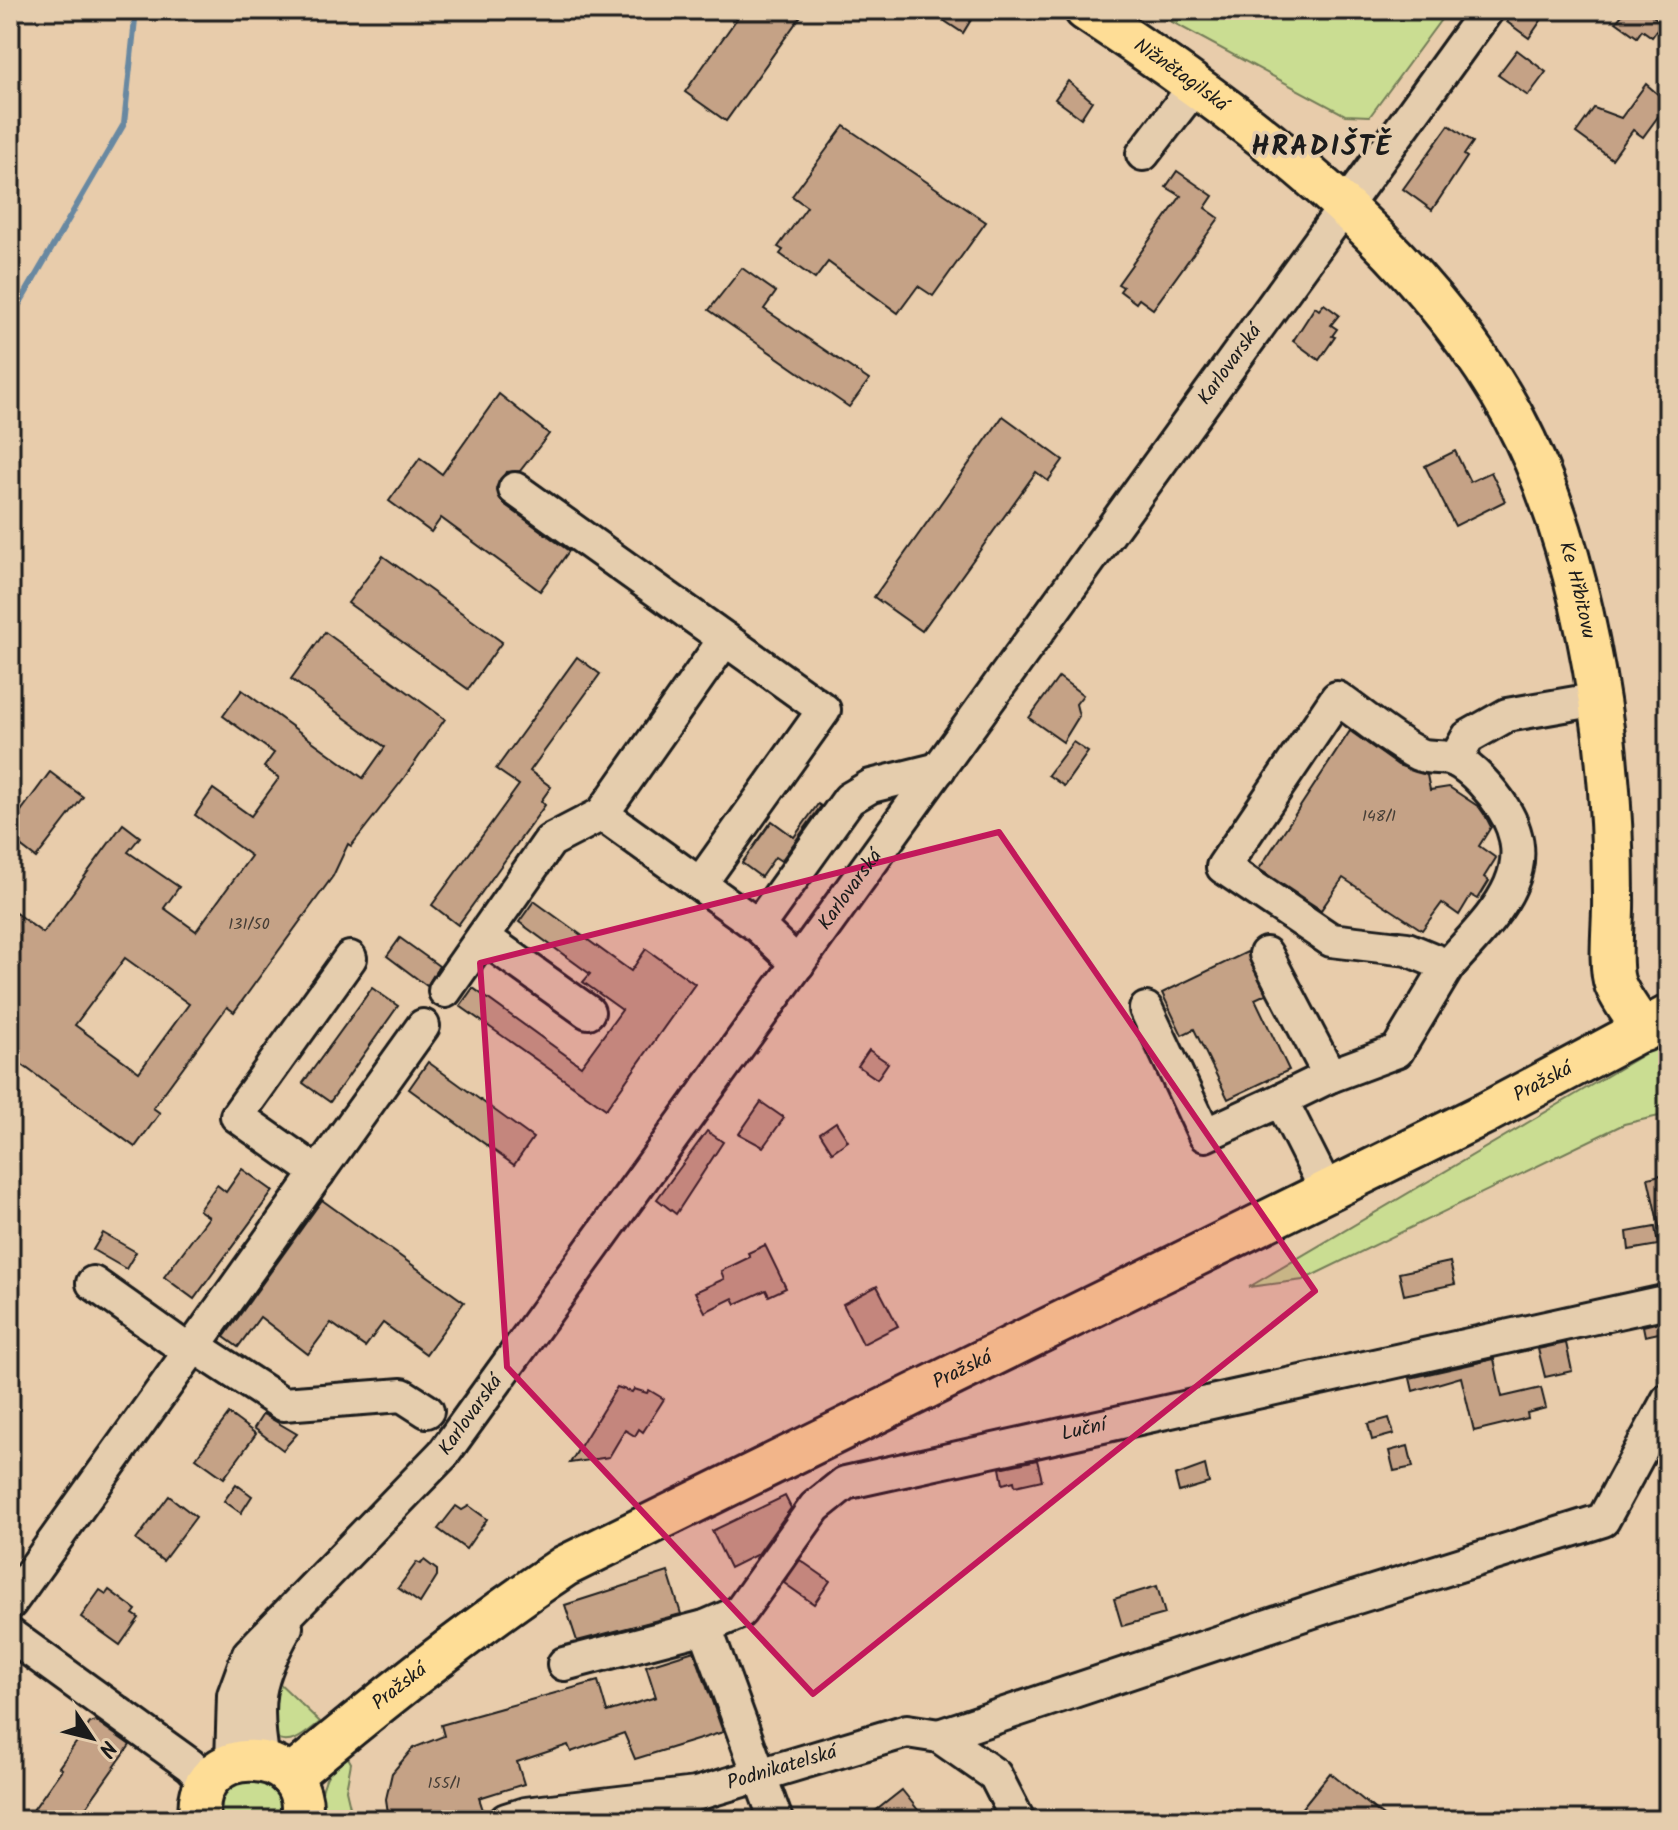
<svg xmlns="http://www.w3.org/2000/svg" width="1678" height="1830" font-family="Kalam,sans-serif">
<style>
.green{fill:#cadd92;stroke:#737c57;stroke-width:2}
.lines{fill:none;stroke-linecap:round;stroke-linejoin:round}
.stream{stroke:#6888a1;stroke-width:6}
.building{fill:#c5a286;stroke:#1c1c1c;stroke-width:2;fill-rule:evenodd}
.minor-casing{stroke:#1c1c1c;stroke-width:38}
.major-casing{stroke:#1c1c1c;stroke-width:46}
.minor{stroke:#e5cdad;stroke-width:32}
.major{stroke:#fedd96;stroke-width:40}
.marked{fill:#c2185b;fill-opacity:0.2;stroke:#c2185b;stroke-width:6;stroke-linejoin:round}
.labels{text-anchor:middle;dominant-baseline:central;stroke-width:7;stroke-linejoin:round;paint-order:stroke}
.number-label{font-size:16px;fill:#463e36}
.street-label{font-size:20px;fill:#1c1c1c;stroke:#e5cdad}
.district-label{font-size:28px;font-weight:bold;letter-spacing:2px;fill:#1c1c1c;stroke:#e5cdad}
</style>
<rect width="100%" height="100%" fill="#e8ccab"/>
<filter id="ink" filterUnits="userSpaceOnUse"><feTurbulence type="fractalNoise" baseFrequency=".0125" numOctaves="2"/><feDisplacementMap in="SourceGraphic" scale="16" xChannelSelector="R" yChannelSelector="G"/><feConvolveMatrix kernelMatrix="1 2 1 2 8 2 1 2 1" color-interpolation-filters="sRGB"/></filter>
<g filter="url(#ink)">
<g class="green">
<polygon points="1150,10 1448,10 1370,116 1345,115"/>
<polygon points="1668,1040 1668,1114 1624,1124 1303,1280 1249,1287"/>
<path d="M 273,1677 L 320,1722 C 306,1733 291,1749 272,1737 Z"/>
<path d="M 345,1752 L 351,1763 L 346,1790 L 353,1820 L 320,1820 C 318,1794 326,1770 345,1752 Z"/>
<polygon points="248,1773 284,1795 282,1820 220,1820 222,1790"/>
</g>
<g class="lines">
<polyline class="stream" points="10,320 124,124 136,10"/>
</g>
<g class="building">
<polygon points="743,10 805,10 726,121 685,92"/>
<polygon points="928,10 977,10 963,33"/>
<polygon points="1516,10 1529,10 1542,19 1529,38 1507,22"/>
<polygon points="1626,10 1645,10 1662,23 1652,37 1642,30 1637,37 1616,22"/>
<polygon points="1517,50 1546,72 1528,96 1498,75"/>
<polygon points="1068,81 1092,101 1081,118 1055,99"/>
<polygon points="1646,84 1668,103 1643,137 1633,130 1612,159 1576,133 1594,108 1621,118"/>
<polygon points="1449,125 1473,142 1464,155 1467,157 1432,210 1403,189"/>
<polygon points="844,126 986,222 933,296 918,286 898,313 828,262 815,279 780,254 783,250 778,247 807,207 792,196"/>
<polygon points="1177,171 1213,196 1205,208 1219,218 1153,309 1139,299 1136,303 1120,291 1123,287 1118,284 1181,196 1166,187"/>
<polygon points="742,268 776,292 764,309 869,380 849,407 709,310"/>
<polygon points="1324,304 1339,315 1331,325 1337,329 1332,336 1335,337 1319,360 1293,341 1315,307 1319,310"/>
<polygon points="499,394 549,434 520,471 506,472 496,488 504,504 569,551 540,591 441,518 431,532 389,501 420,458 442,474"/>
<polygon points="1003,416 1063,460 1048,481 1036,472 922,631 874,597"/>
<polygon points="1455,451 1470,482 1491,472 1505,501 1455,526 1425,466"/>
<polygon points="383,556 502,642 468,689 348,603"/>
<path d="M 325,632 L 445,719 L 404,778 L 351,846 L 348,844 L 333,876 L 234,1012 L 227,1007 L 153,1108 L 160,1113 L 135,1147 L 10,1056 L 10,909 L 43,933 L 123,824 L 140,837 L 128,852 L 179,887 L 164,908 L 196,931 L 251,856 L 195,815 L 213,789 L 251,816 L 279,778 L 264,767 L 274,753 L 223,716 L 242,690 L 363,778 L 385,747 L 291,679 ZM 125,958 L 189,1004 L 139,1072 L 75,1025 Z"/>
<polygon points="577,657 600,674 530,771 551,787 541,801 545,805 458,925 432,905 519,785 496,769"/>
<polygon points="1059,677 1083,695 1076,704 1079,716 1063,742 1029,718"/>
<polygon points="1350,731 1398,765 1427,775 1430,790 1449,787 1479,807 1486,817 1491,827 1479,846 1496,858 1484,877 1489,881 1478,899 1471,895 1459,915 1442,903 1422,930 1343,878 1321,910 1259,869"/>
<polygon points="1073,742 1088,752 1064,786 1048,775"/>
<polygon points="50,772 83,797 36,858 10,838 10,826"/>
<polygon points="818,804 821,806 781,861 775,857 761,877 742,863 772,821 794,837"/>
<polygon points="534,901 631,971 646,949 695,984 606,1109 460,1006 473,988 581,1066 622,1010 583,982 590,974 519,922"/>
<polygon points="400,938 439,966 427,986 387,956"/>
<polygon points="1247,952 1266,994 1255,999 1289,1070 1228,1099 1194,1029 1182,1035 1162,993"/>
<polygon points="372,988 398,1006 330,1102 303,1083"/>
<polygon points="869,1050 888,1063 877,1079 858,1066"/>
<polygon points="428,1062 533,1138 514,1165 409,1089"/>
<polygon points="761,1102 784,1118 763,1147 739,1134"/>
<polygon points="836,1122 848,1141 832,1152 820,1133"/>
<polygon points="707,1131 723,1142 676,1214 657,1199"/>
<polygon points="242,1169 273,1191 194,1299 164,1277 209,1217 199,1210 217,1185 226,1192"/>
<polygon points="1665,1174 1668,1234 1661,1235 1648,1178"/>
<polygon points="322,1200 464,1302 426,1354 383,1323 365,1347 331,1323 308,1354 260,1317 238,1347 224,1337"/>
<polygon points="1655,1227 1658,1245 1629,1250 1627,1232"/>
<polygon points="103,1233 136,1252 126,1269 93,1250"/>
<polygon points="765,1245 786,1288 769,1296 766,1290 736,1304 733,1298 705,1312 695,1292 724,1279 721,1271 750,1257 748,1253"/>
<polygon points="1450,1262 1455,1284 1404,1295 1399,1273"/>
<polygon points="877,1286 898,1326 863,1344 843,1304"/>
<polygon points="1668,1320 1668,1331 1645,1336 1643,1326"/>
<polygon points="1566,1343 1572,1371 1545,1377 1538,1349"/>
<polygon points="1494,1359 1502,1397 1541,1388 1546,1408 1527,1413 1528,1418 1474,1431 1461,1377 1413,1391 1410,1378"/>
<polygon points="617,1387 632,1392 634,1389 647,1393 649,1390 664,1399 643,1432 639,1429 635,1436 625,1430 609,1457 570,1463"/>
<polygon points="229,1414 256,1434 224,1478 196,1458"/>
<polygon points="263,1414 297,1434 283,1450 254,1428"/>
<polygon points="1389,1418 1394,1434 1372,1440 1368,1424"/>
<polygon points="1408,1446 1413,1467 1394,1471 1389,1451"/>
<polygon points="1037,1460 1042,1480 1015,1486 1014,1481 1003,1484 1000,1468"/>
<polygon points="1205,1465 1209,1483 1179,1492 1175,1476"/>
<polygon points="236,1484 252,1496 241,1513 224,1501"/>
<polygon points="169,1496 196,1517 163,1561 136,1540"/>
<polygon points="785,1496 791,1508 758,1554 730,1568 712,1531"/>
<polygon points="456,1506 462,1510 469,1506 487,1519 466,1549 438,1529"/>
<polygon points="424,1560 437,1570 437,1576 420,1603 398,1588 417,1562 421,1564"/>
<polygon points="800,1560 830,1581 814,1604 784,1583"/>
<polygon points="668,1572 681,1614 577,1641 565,1605"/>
<polygon points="1157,1586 1165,1614 1122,1626 1114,1599"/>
<polygon points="100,1590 106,1594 109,1590 136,1610 133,1614 139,1618 120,1645 81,1617"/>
<polygon points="694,1651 723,1732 635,1759 624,1733 571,1752 568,1745 517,1762 524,1784 479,1798 485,1816 472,1820 389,1820 386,1799 392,1773 413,1748 444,1736 441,1725 598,1681 607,1712 656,1697 646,1666"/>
<polygon points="96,1721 130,1745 77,1820 26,1820 62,1769 59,1767 90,1723"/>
<polygon points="1330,1773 1388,1820 1292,1820"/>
<polygon points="902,1790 926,1820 864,1820"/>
</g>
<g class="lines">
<g class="minor-casing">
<g id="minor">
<polyline points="1143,154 1196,85"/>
<polyline points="515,489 725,639"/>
<path d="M 1337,698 C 1363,716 1390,740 1418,754 C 1429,759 1444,755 1455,760 C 1473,769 1492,791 1503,808 C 1544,873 1489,919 1448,966 L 1407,949 L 1331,940 L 1223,867 Z"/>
<polyline points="1455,760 1468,737 1507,715 1599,699"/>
<polyline points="700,884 824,710 725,639 602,814 758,926 798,964"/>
<polyline points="758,926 849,799 871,786 939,769"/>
<polyline points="483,937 588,1012"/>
<polyline points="1266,954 1330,1076 1281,1100"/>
<polyline points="445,991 550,841 602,814"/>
<polyline points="1146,1009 1205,1135 1281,1100 1327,1191"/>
<polyline points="1330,1076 1397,1051 1448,966"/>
<polyline points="318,1173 237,1116 350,958"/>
<polyline points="93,1283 190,1352"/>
<polyline points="194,1346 283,1404 402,1395 427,1411"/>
<polyline points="10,1603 423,1026"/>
<polyline points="705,1627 776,1820"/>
<polyline points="10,1635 190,1765 207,1783"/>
<path id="s1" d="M 564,1664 L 705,1627 L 740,1612 L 815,1507 L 845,1483 L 1668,1301"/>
<polyline points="939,1736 1328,1606 1603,1520 1668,1400"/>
<path d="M 263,1761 C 253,1703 256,1680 286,1627"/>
<path id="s2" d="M 232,1763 L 234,1695 L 249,1654 L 444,1453 L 1487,10"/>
<path id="s3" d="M 506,1820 L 525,1814 L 696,1794 L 907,1731 L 939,1736 L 995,1775 L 1018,1820"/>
</g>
</g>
<g class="major-casing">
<g id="major">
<path id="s4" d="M 1085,10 C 1243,114 1421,245 1513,416 C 1565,513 1590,628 1604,736 C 1610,790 1613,843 1613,897 C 1614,919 1608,965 1615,984 C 1621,1000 1635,1017 1644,1031"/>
<path id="s5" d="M 290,1777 C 378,1703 469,1630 565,1566 L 1486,1113 L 1668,1016"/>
<path d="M 200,1820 C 189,1738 315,1744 301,1820"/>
</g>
</g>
<use href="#minor" class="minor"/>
<use href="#major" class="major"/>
</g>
</g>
<path class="marked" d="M 999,832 L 1315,1291 L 813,1694 L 507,1367 L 480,963 Z"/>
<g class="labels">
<g class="number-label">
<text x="1379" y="816">148/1</text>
<text x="249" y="924">131/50</text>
<text x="444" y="1783">155/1</text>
</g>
<g class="street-label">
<text stroke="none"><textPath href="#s4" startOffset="116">Nižnětagilská</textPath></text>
<text stroke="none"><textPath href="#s2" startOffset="1734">Karlovarská</textPath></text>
<text stroke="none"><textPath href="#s4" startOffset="782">Ke Hřbitovu</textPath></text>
<text stroke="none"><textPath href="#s2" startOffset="1086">Karlovarská</textPath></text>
<text stroke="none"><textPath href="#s5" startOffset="1438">Pražská</textPath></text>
<text stroke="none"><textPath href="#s5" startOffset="790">Pražská</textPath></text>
<text stroke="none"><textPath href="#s2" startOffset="438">Karlovarská</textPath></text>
<text stroke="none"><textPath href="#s1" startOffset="596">Luční</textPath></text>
<text stroke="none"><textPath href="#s5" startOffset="142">Pražská</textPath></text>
<text stroke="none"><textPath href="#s3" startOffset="282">Podnikatelská</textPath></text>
</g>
<g class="district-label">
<text x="1322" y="147">HRADIŠTĚ</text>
</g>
</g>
<rect width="1678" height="1830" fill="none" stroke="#e5cdad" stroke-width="40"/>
<rect x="20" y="20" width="1638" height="1790" fill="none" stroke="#1c1c1c" stroke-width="3" filter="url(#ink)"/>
<g transform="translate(92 1738) rotate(125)" stroke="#e5cdad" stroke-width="6" paint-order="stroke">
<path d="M0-6L14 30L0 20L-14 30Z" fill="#1c1c1c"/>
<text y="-12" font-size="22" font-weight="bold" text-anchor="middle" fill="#1c1c1c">N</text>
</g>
</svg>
